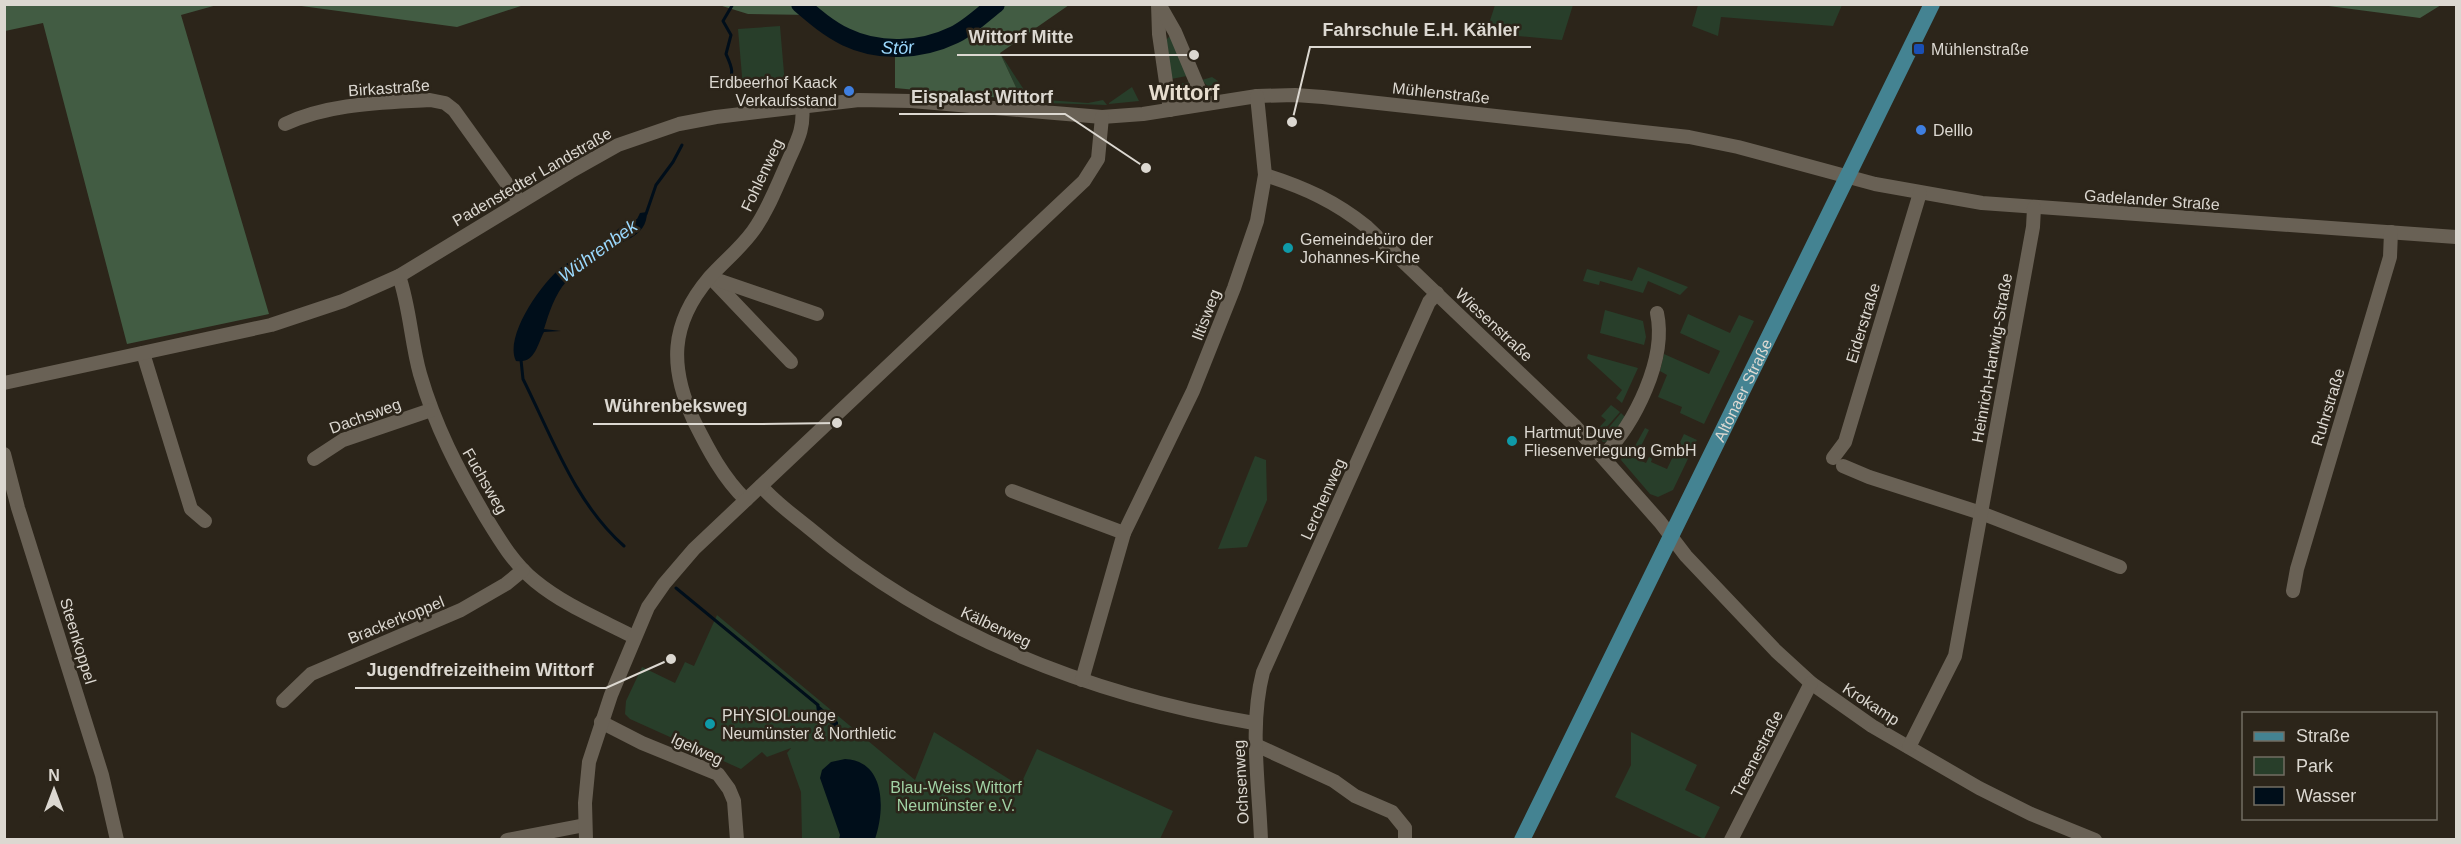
<svg xmlns="http://www.w3.org/2000/svg" width="2461" height="844" font-family="Arial,sans-serif">
<style>
.green{fill:#283e2a}
.forest{fill:#425c43}
.water{fill:#000e1a}
.lines{fill:none;stroke-linecap:round;stroke-linejoin:round}
.stream{stroke:#000e1a;stroke-width:3}
.river{stroke:#000e1a;stroke-width:18}
.minor{stroke:#696155;stroke-width:14}
.major{stroke:#448392;stroke-width:16}
.transit-dot{fill:#1a4fb4;stroke:#2c251a;stroke-width:2}
.shop-dot{fill:#3f7fe0;stroke:#2c251a;stroke-width:2}
.culture-dot{fill:#0f9aa8;stroke:#2c251a;stroke-width:2}
.labels{text-anchor:middle;dominant-baseline:central;stroke-width:5;stroke-linejoin:round;paint-order:stroke}
.poi-label{font-size:16px;fill:#dcd8d1;stroke:#2c251a;text-anchor:start}
.street-label{font-size:16px;fill:#dcd8d1;stroke:#2c251a}
.park-label{font-size:16px;fill:#a1d2a4;stroke:#2c251a}
.water-label{font-size:18px;font-style:italic;fill:#9bd9fe;stroke:#2c251a}
.district-label{font-size:22px;font-weight:bold;fill:#e6ddcf;stroke:#2c251a}
.leader{fill:none;stroke:#dcd8d1;stroke-width:2}
.callout-dot{fill:#dcd8d1;stroke:#2c251a;stroke-width:2}
.callout-label{font-size:18px;text-anchor:middle;font-weight:bold;fill:#dcd8d1;stroke:#2c251a;stroke-width:5;stroke-linejoin:round;paint-order:stroke}
</style>
<rect width="100%" height="100%" fill="#2c251a"/>
<g class="green">
<polygon points="1495,5 1495,4 1573,5 1562,40 1486,33"/>
<polygon points="1698,5 1698,4 1842,5 1833,26 1721,17 1718,36 1692,26"/>
<polygon points="780,26 785,85 743,88 738,29"/>
<polygon points="1170,36 1187,76 1171,79 1166,40"/>
<polygon points="1000,53 1028,96 1034,91 1033,101 1022,100"/>
<polygon points="1212,77 1218,81 1219,91 1209,88 1202,80"/>
<polygon points="1189,82 1190,88 1186,94 1180,95 1173,90 1173,85"/>
<polygon points="1132,87 1139,101 1109,104 1109,103"/>
<polygon points="1046,100 1088,103 1103,100 1107,105 1046,103"/>
<polygon points="1638,267 1688,287 1680,295 1648,281 1643,293 1600,281 1599,285 1583,281 1587,269 1632,281"/>
<polygon points="1605,310 1643,321 1646,337 1644,345 1600,333"/>
<polygon points="1688,314 1730,333 1739,315 1754,321 1704,424 1680,413 1682,407 1658,397 1667,375 1660,371 1664,354 1709,374 1720,351 1680,333"/>
<polygon points="1588,354 1638,368 1622,403 1616,398 1622,390 1587,358"/>
<polygon points="1611,405 1620,412 1598,437 1594,433 1606,420 1601,416"/>
<polygon points="1621,413 1625,417 1610,441 1603,442 1600,438"/>
<polygon points="1645,428 1649,430 1635,458 1646,463 1649,457 1652,459 1651,462 1667,469 1684,434 1697,440 1673,490 1658,497 1650,494 1621,460 1623,452 1630,455"/>
<polygon points="1255,456 1266,460 1267,500 1247,547 1218,549"/>
<polygon points="717,615 915,780 934,732 1020,786 1037,749 1173,811 1160,839 802,839 801,792 787,753 791,748 767,757 762,752 741,769 630,719 625,714 626,701 642,667 675,683 685,662 694,666"/>
<polygon points="1631,732 1697,765 1685,790 1720,807 1704,839 1615,797 1631,765"/>
</g>
<g class="forest">
<polygon points="4,5 217,5 181,15 269,314 127,344 43,23 5,31"/>
<polygon points="294,5 524,5 457,27"/>
<polygon points="719,5 1069,4 1069,5 1000,53 1022,100 895,88 895,48 863,44 845,37 813,15 748,14"/>
<polygon points="2321,5 2441,4 2441,5 2420,18"/>
</g>
<g class="water">
<path d="M 647,212 C 647,238 620,241 602,252 C 593,258 574,274 566,282 C 555,294 549,313 544,329 L 561,331 L 544,332 C 537,345 535,364 516,361 C 503,336 545,277 566,264 C 576,258 591,259 599,251 C 601,249 602,245 604,243 C 611,234 625,222 637,219 L 640,213 Z"/>
<polygon points="816,703 838,722 838,734 836,728 817,713"/>
<path d="M 845,759 C 886,761 885,810 875,839 L 839,839 L 840,835 L 820,778 L 822,770 L 831,762 Z"/>
</g>
<g class="lines">
<g class="stream">
<path d="M 724,87 C 736,76 732,67 726,54 L 731,35 L 723,21 L 733,4"/>
<polyline points="646,214 656,185 673,162 682,145"/>
<path d="M 521,360 L 523,379 C 552,437 575,503 624,546"/>
<polyline points="676,588 818,705"/>
</g>
<path class="river" id="s1" d="M 800,4 C 814,16 829,29 846,37 C 879,53 921,51 954,35 C 969,28 983,14 996,4"/>
<g class="minor">
<polyline points="1158,4 1159,34 1170,110"/>
<polyline points="1159,4 1175,32 1205,103"/>
<path d="M 285,124 C 330,103 382,103 430,100 L 445,103 L 454,110 L 520,202"/>
<path d="M 1265,175 C 1304,187 1336,202 1367,227 L 1574,425 L 1660,522 L 1686,556 L 1776,651 L 1811,683 L 1872,726 L 1979,788 L 2031,814 L 2095,840"/>
<path d="M 399,276 C 410,308 411,342 420,374 C 435,426 458,470 485,516 C 499,539 513,563 535,581 C 564,605 601,620 634,637"/>
<polyline points="710,277 791,362"/>
<polyline points="712,278 817,314"/>
<polyline points="143,353 191,509 205,521"/>
<polyline points="4,383 271,325 343,301 399,276 570,172 618,145 679,124 716,117 859,100 911,101 1102,117 1143,114 1257,96 1295,95 1323,97 1689,137 1738,147 1875,184 1982,203 2456,237"/>
<polyline points="4,454 18,508 102,775 117,840"/>
<path d="M 1603,456 C 1635,423 1667,359 1657,313"/>
<polyline points="1833,458 1845,442 1920,193"/>
<polyline points="314,459 343,440 431,410"/>
<polyline points="1843,466 1869,477 1981,513 2120,567"/>
<path d="M 761,486 C 775,502 793,515 809,528 C 935,635 1092,695 1254,723"/>
<polyline points="1012,491 1124,533"/>
<path d="M 746,500 C 723,478 708,449 694,421 C 669,367 670,324 709,278 C 723,262 740,249 753,231 C 767,212 776,188 786,166 C 795,144 805,131 802,106"/>
<polyline points="2293,591 2297,569 2390,257 2391,232"/>
<polyline points="1082,680 1124,533 1193,391 1234,288 1257,221 1265,175 1257,96"/>
<polyline points="283,701 311,674 461,610 506,584 523,570"/>
<polyline points="601,722 642,743 718,774 729,789 734,801 737,840"/>
<polyline points="1256,745 1334,781 1355,796 1392,812 1405,828 1405,840"/>
<polyline points="1909,747 1955,656 2033,227 2034,208"/>
<polyline points="507,840 585,825"/>
<polyline points="586,840 585,803 589,762 611,695 648,607 664,584 694,549 1084,181 1098,159 1102,117"/>
<path d="M 1261,840 C 1259,784 1249,726 1263,672 L 1429,302 L 1437,293"/>
<polyline points="1731,840 1811,683"/>
</g>
<path class="major" id="s2" d="M 1522,840 L 1932,4"/>
</g>
<rect class="transit-dot" x="1913" y="43" width="12" height="12" rx="3"/>
<g class="shop-dot">
<circle cx="849" cy="91" r="6"/>
<circle cx="1921" cy="130" r="6"/>
</g>
<g class="culture-dot">
<circle cx="1288" cy="248" r="6"/>
<circle cx="1512" cy="441" r="6"/>
<circle cx="710" cy="724" r="6"/>
</g>
<g class="labels">
<g class="poi-label">
<text x="1931" y="49">Mühlenstraße</text>
<text x="837" y="82" text-anchor="end">Erdbeerhof Kaack<tspan x="837" dy="18">Verkaufsstand</tspan></text>
<text x="1933" y="130">Delllo</text>
<text x="1300" y="239">Gemeindebüro der<tspan x="1300" dy="18">Johannes-Kirche</tspan></text>
<text x="1524" y="432">Hartmut Duve<tspan x="1524" dy="18">Fliesenverlegung GmbH</tspan></text>
<text x="722" y="715">PHYSIOLounge<tspan x="722" dy="18">Neumünster &amp; Northletic</tspan></text>
</g>
<g class="street-label">
<text transform="translate(389 88) rotate(-4)">Birkastraße</text>
<text transform="translate(1441 93) rotate(6)">Mühlenstraße</text>
<text transform="translate(762 175) rotate(-65)">Fohlenweg</text>
<text transform="translate(532 177) rotate(-30)">Padenstedter Landstraße</text>
<text transform="translate(2152 200) rotate(4)">Gadelander Straße</text>
<text transform="translate(1206 315) rotate(-69)">Iltisweg</text>
<text transform="translate(1863 323) rotate(-73)">Eiderstraße</text>
<text transform="translate(1494 325) rotate(43)">Wiesenstraße</text>
<text transform="translate(1992 358) rotate(-80)">Heinrich-Hartwig-Straße</text>
<text stroke="none"><textPath href="#s2" startOffset="501">Altonaer Straße</textPath></text>
<text transform="translate(2328 407) rotate(-73)">Ruhrstraße</text>
<text transform="translate(365 416) rotate(-20)">Dachsweg</text>
<text transform="translate(485 481) rotate(60)">Fuchsweg</text>
<text transform="translate(1323 499) rotate(-66)">Lerchenweg</text>
<text transform="translate(396 620) rotate(-22)">Brackerkoppel</text>
<text transform="translate(996 627) rotate(25)">Kälberweg</text>
<text transform="translate(78 641) rotate(73)">Steenkoppel</text>
<text transform="translate(1871 704) rotate(33)">Krokamp</text>
<text transform="translate(697 749) rotate(25)">Igelweg</text>
<text transform="translate(1757 754) rotate(-63)">Treenestraße</text>
<text transform="translate(1241 782) rotate(-93)">Ochsenweg</text>
</g>
<g class="park-label">
<text x="956" y="787">Blau-Weiss Wittorf<tspan x="956" dy="18">Neumünster e.V.</tspan></text>
</g>
<g class="water-label">
<text stroke="none"><textPath href="#s1" startOffset="110">Stör</textPath></text>
<text transform="translate(598 251) rotate(-36)">Wührenbek</text>
</g>
<g class="district-label">
<text x="1184" y="92">Wittorf</text>
</g>
</g>
<path class="leader" d="M1292 122L1310 47H1531M1194 55L1085 55H957M1146 168L1065 114H899M837 423L760 424H593M671 659L606 688H355"/>
<g class="callout-dot">
<circle cx="1292" cy="122" r="6"/>
<circle cx="1194" cy="55" r="6"/>
<circle cx="1146" cy="168" r="6"/>
<circle cx="837" cy="423" r="6"/>
<circle cx="671" cy="659" r="6"/>
</g>
<g class="callout-label">
<text x="1421" y="36">Fahrschule E.H. Kähler</text>
<text x="1021" y="43">Wittorf Mitte</text>
<text x="982" y="103">Eispalast Wittorf</text>
<text x="676" y="412">Wührenbeksweg</text>
<text x="480" y="676">Jugendfreizeitheim Wittorf</text>
</g>
<rect width="2461" height="844" fill="none" stroke="#dcd8d1" stroke-width="12"/>
<rect x="2242" y="712" width="195" height="108" fill="#2c251a" stroke="#726d63" stroke-width="1.5"/>
<rect x="2254" y="732" width="30" height="9" fill="#448392" stroke="#726d63" stroke-width="1.5"/>
<text x="2296" y="742" font-size="18" fill="#dcd8d1">Straße</text>
<rect x="2254" y="757" width="30" height="18" fill="#283e2a" stroke="#726d63" stroke-width="1.5"/>
<text x="2296" y="772" font-size="18" fill="#dcd8d1">Park</text>
<rect x="2254" y="787" width="30" height="18" fill="#000e1a" stroke="#726d63" stroke-width="1.5"/>
<text x="2296" y="802" font-size="18" fill="#dcd8d1">Wasser</text>
<g transform="translate(54 790)" stroke="#2c251a" stroke-width="4.5" paint-order="stroke">
<path d="M0-4.5L10 22L0 15L-10 22Z" fill="#dcd8d1"/>
<text y="-9" font-size="16" font-weight="bold" text-anchor="middle" fill="#dcd8d1">N</text>
</g>
</svg>
